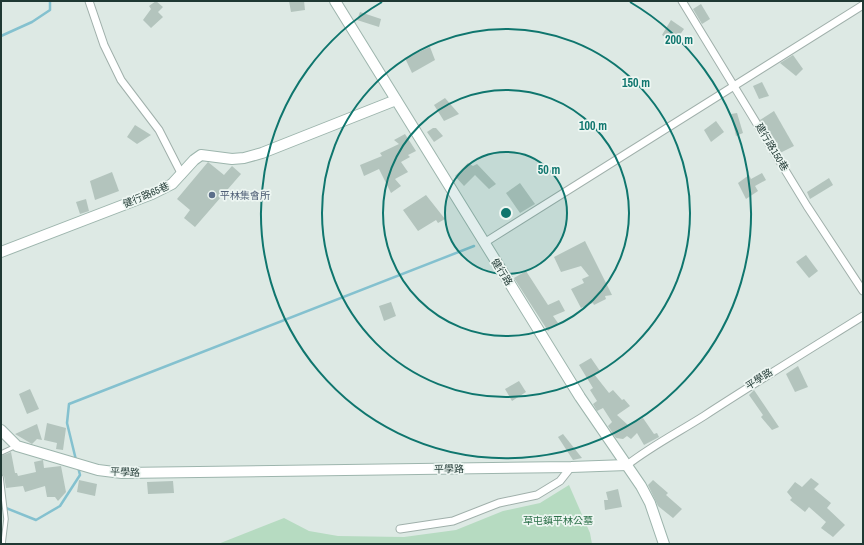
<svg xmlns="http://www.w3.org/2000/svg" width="864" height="545" font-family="'Archivo Narrow','Noto Sans TC',sans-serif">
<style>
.green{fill:#b6dbc1}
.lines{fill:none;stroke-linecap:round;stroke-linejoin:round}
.stream{stroke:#84c1cf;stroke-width:2.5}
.building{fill:#b3c4bd}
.lane-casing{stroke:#a0b0ab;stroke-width:5.5}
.street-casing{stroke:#a0b0ab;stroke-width:9}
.secondary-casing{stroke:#9db5ad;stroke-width:12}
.lane{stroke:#fff;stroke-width:3.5}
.street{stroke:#fff;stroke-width:7}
.secondary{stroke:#fff;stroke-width:10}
.ring{fill:none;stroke:#0f766e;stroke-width:2}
.service-dot{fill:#5c6f8a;stroke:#edf6f2;stroke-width:1.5}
.labels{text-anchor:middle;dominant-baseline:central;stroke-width:3.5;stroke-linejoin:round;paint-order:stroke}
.street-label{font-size:10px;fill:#1f3833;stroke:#edf6f2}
.service-label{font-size:10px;fill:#4e5e75;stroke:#edf6f2;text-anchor:start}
.park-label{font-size:10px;fill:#2a6f47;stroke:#edf6f2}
.centre{fill:#0f766e;stroke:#edf6f2;stroke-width:2}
.ring-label{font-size:12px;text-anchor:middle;font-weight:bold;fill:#0f766e;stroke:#edf6f2;stroke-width:3.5;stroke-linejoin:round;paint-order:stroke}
</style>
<rect width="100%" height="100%" fill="#dde9e4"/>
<polygon class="green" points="569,485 590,533 592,544 218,544 284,518 309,531 338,536 404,537 456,530 503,511 540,503"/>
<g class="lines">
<g class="stream">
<polyline points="1,36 32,22 50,10 50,1"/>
<polyline points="76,460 67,423 69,404 474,246"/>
<polyline points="1,506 36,520 60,506 80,475 78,467"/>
</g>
</g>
<g class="building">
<polygon points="156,1 163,7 158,12 163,17 151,28 143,20 151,9 149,6"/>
<polygon points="289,1 304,1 305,10 291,12"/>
<polygon points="701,4 710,19 702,24 693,9"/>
<polygon points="360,12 381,19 379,27 357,20"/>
<polygon points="671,20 684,29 674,43 662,35"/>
<polygon points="430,47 435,60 412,73 405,58"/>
<polygon points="793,55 803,69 796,76 780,63"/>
<polygon points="762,82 769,96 759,99 753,86"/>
<polygon points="445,98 459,114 444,121 434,105"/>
<polygon points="774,111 794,146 780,153 760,120"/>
<polygon points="737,113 743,133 736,136 731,114"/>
<polygon points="716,121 724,132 711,142 704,130"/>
<polygon points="135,125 151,135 137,144 127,137"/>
<polygon points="433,128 436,128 443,136 434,142 427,132"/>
<polygon points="405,134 416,151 408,155 410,157 401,162 408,172 395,179 401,186 391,193 379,169 364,176 360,165 382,156 380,153 399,144 394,140"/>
<polygon points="208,162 224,175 232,166 241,174 195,227 184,218 190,210 177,199"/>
<polygon points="468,163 473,166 477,164 496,184 489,189 475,175 464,186 455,176"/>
<polygon points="112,172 119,191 95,200 90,181"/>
<polygon points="762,173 766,180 755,186 758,191 746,199 738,183 749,175 751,179"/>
<polygon points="829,178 833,185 810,199 807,192"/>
<polygon points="520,183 535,204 520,213 506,193"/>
<polygon points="426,195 445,219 438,223 436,220 418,231 403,210"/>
<polygon points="86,199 89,211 80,214 76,202"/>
<polygon points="585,241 612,295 605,296 606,299 594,305 593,303 581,308 571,289 584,283 582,279 589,276 581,266 561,272 554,257"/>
<polygon points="806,255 818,271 809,278 796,262"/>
<polygon points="526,271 548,305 559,300 565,311 553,316 558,323 548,331 514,278"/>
<polygon points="391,302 396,316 384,321 379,306"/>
<polygon points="591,358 600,371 594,374 609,393 613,390 622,400 624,399 630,406 617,415 629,426 643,418 654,434 657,433 659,437 644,445 637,433 631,439 627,436 623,439 616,438 608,426 612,422 603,408 597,411 593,404 597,401 590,390 593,388 579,365"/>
<polygon points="798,366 808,387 795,392 786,374"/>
<polygon points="519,381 526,392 512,401 505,389"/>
<polygon points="30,389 39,409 27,414 19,394"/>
<polygon points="754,390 779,427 772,430 761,417 763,415 749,395"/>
<polygon points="47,423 66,428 63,450 56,449 57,443 44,440"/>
<polygon points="37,424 42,440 37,439 32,444 15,434"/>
<polygon points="563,434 582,458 573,460 558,437"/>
<polygon points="11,452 15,473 17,473 18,476 36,472 34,462 43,460 44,468 61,466 66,492 58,501 55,497 47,497 45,486 25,492 23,486 6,488 4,476 1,474 1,456"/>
<polygon points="811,478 819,484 814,489 831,503 827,508 845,525 833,537 821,528 826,522 809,507 805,512 790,500 792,498 787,492 795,482 802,487"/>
<polygon points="79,480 97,484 95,496 77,492"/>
<polygon points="653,480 668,493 666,495 682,509 673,518 658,506 648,485"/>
<polygon points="173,481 174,493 148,494 147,482"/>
<polygon points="618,489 622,507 605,510 604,500 608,500 606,492"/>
</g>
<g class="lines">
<g class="lane-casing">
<g id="lane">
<polyline points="1,453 16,446"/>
<polyline points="1,477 6,519 3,544"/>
</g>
</g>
<g class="street-casing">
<g id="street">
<polyline points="89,1 104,45 121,80 159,130 182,175"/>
<polyline points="682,1 807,206 863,291"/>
<polyline points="484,243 863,5"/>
<path d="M 627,465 C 653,445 677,433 704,416 C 756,382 810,349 863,316"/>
<polyline points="400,529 453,521 499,503 537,495 560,481 571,467"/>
</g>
</g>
<g class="secondary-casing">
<g id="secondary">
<polyline points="335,1 580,397 641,486 650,503 664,544"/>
<polyline points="1,252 152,194 172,184 194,160 201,155 232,159 244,158 262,153 396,100"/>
<polyline points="1,430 17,446 98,470 122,473 571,467 627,465"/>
</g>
</g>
<use href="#lane" class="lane"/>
<use href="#street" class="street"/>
<use href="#secondary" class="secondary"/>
</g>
<circle cx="506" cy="213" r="61" fill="#0f766e" fill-opacity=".12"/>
<g class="ring">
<circle cx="506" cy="213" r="61"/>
<circle cx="506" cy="213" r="123"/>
<circle cx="506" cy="213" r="184"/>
<path d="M630 2A245 245 0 1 1 382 2"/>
</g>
<circle class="service-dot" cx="212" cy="195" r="4"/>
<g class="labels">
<g class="street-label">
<text transform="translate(772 147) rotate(59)">建行路150巷</text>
<text transform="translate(146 195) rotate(-23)">健行路65巷</text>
<text transform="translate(502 272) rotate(58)">健行路</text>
<text transform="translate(759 379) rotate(-32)">平學路</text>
<text transform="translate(449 469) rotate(-1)">平學路</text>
<text transform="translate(125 472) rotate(2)">平學路</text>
</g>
<g class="service-label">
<text x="220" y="195">平林集會所</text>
</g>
<g class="park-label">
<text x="558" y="520">草屯鎮平林公墓</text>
</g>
</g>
<circle cx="506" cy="213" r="6" class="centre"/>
<g class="ring-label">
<text x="679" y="44">200 m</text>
<text x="636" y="87">150 m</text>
<text x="593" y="130">100 m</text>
<text x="549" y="174">50 m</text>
</g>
<rect width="864" height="545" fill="none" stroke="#1f3833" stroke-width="4"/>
</svg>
